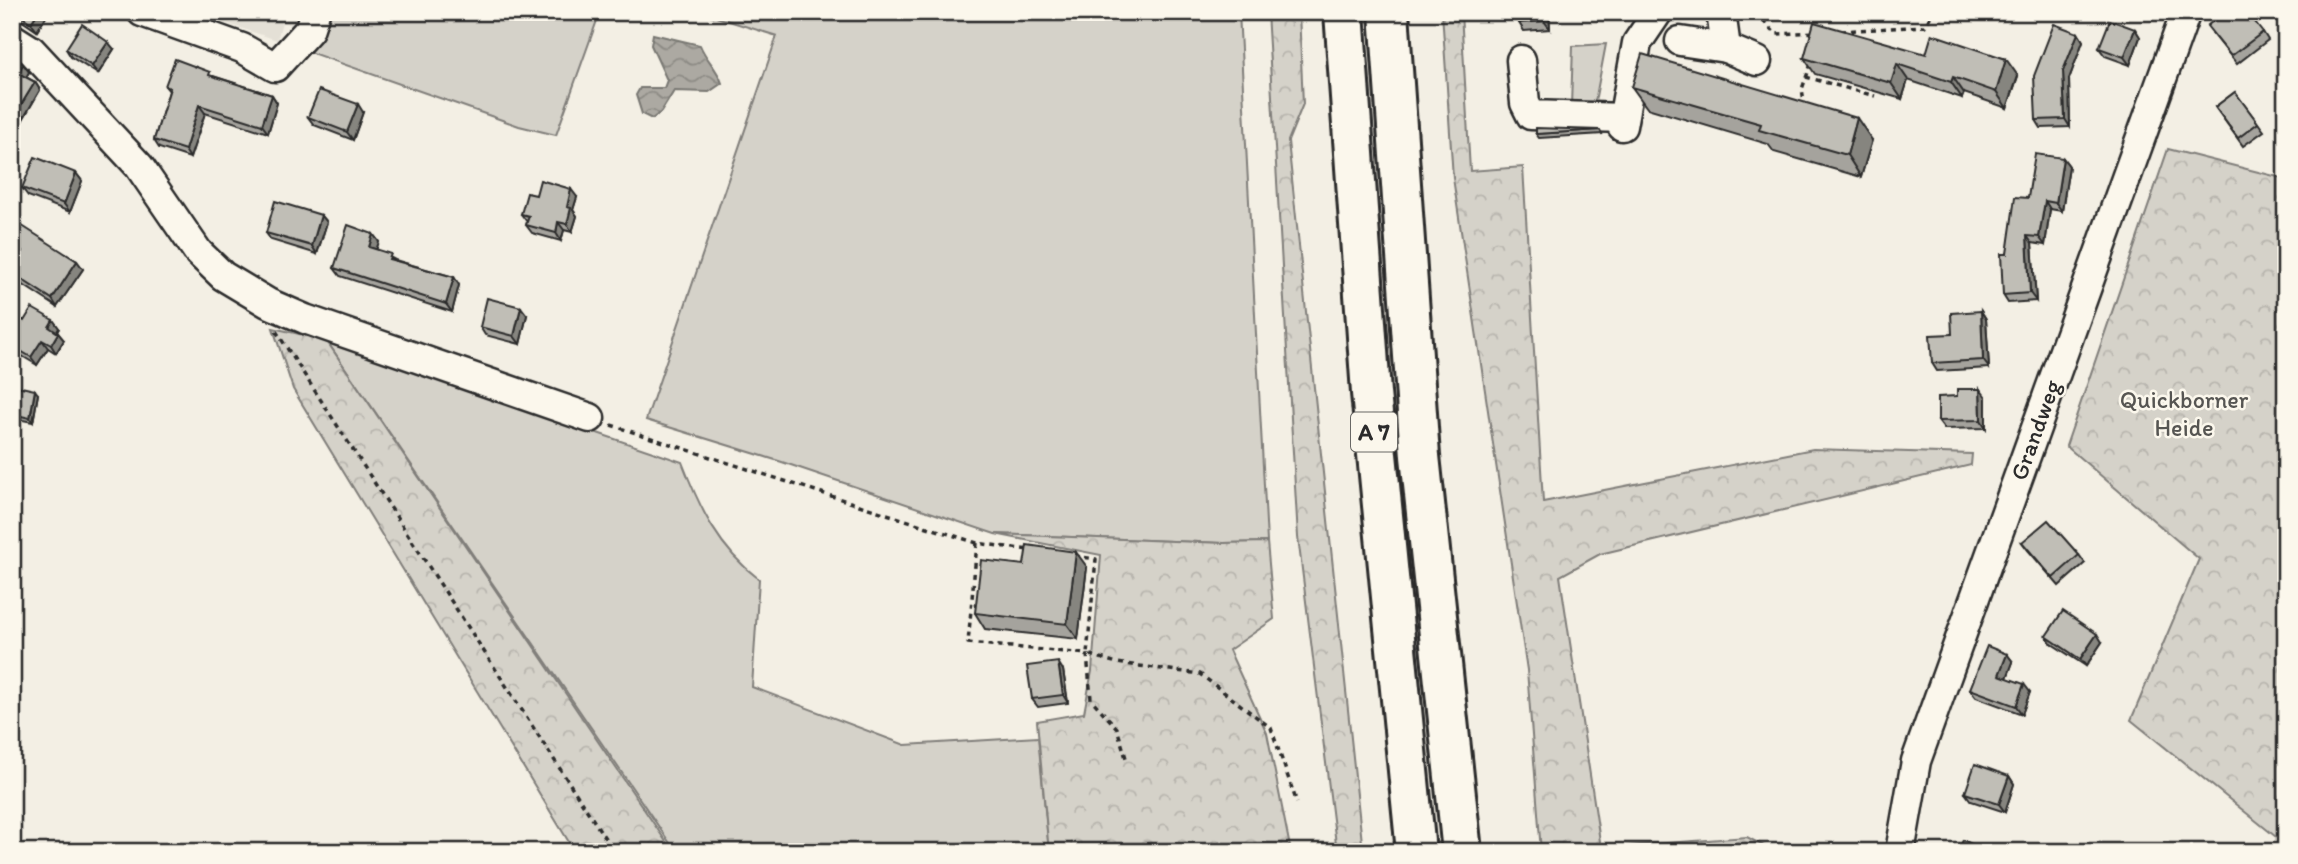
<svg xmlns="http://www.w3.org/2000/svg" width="2298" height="864" font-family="Itim,sans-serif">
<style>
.built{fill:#e4e0d6}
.green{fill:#d5d2c9;stroke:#807e7a;stroke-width:2}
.forest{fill:url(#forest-crowns);stroke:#807e7a;stroke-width:2}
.water{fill:url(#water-waves);stroke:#787772;stroke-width:2}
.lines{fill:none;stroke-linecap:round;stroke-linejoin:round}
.minor-casing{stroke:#2b2b2b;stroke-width:33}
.highway-casing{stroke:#2b2b2b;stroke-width:44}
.path{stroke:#2b2b2b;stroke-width:3.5;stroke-dasharray:5 5;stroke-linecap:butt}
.minor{stroke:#fbf7ec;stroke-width:28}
.highway{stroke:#fbf7ec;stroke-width:38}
.wall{fill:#a5a39d;stroke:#2b2b2b;stroke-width:2}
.shaded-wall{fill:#86857f;stroke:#2b2b2b;stroke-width:2}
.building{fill:#c0beb6;stroke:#2b2b2b;stroke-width:2}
.labels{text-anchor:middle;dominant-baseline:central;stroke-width:5;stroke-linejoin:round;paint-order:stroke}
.shield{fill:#fbf7ec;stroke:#696865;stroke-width:2}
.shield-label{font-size:23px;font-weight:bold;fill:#2b2b2b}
.park-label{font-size:24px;fill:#565552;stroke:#fbf7ec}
.street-label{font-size:24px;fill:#2b2b2b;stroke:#fbf7ec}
</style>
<defs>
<pattern id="forest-crowns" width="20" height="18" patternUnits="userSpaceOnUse" patternTransform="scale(1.75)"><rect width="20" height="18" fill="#d5d2c9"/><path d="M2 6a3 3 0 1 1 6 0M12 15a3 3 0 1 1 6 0" fill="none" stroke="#b7b4ad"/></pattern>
<pattern id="water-waves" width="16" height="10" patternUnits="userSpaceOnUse" patternTransform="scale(1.75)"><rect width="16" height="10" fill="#aca9a2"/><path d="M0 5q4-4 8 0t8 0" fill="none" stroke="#8c8a84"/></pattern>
</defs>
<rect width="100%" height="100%" fill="#f3efe4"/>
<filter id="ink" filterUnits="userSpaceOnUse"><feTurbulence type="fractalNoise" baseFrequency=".0143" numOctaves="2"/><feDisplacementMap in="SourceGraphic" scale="14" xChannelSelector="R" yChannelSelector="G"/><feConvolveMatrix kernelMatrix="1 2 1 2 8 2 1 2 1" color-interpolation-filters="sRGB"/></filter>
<g filter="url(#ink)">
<polygon class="built" points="192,12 306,12 301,28 282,22 277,40"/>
<g class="green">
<polygon points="322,12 600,12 556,135 519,126 306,51"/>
<polygon points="700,12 1239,12 1267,542 1224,543 995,534 782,462 646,420 777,36"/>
<polygon points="1606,44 1594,107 1571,106 1573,46"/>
<path d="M 326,340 L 682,462 C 700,509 719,549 759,579 L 752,687 L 905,745 L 1038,737 L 1049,852 L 676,852 Z"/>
</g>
<g class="forest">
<polygon points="1267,12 1299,12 1303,104 1288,141 1363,852 1337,852 1298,537"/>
<polygon points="1442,12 1461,12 1470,171 1523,167 1543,502 1813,449 1972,454 1971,465 1600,554 1560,576 1601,848 1747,837 1775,852 1541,852 1527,670 1453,178"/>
<polygon points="2168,149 2286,179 2286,845 2131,720 2199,559 2066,446"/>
<polygon points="273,328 326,340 673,852 575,852 293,389"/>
<polygon points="995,534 1224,543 1267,542 1274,619 1229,650 1267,733 1291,852 1049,852 1037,721 1084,713 1092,671 1101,555"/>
</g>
<path class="water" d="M 653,34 L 700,45 C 706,60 717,68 722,83 L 709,92 L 674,91 L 661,112 L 652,119 L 642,114 L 636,95 L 640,88 L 664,88 L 667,80 L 651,45 Z"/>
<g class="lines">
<g class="minor-casing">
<g id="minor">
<polyline points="142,12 242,48 275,67 309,30 315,12"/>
<polyline points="1721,12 1726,48 1757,61"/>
<polyline points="12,38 31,50 139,166 198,252 223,276 268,303 305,319 590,418"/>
<polyline points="1680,41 1726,48"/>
<polyline points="1521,60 1525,103 1531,115 1623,118"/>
<polyline points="1622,126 1637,43 1658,12"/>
<polyline points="1900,852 1916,761 2186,12"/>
</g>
</g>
<g class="highway-casing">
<g id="highway">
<polyline points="1344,12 1371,393 1416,852"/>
<polyline points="1389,12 1420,456 1462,852"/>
</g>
</g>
<g class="path">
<polyline points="1760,12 1760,18 1776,34 1816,32"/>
<polyline points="1841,31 1925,26 1933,12"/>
<polyline points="1806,77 1875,96"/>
<polyline points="1805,107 1802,89 1811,64"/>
<polyline points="276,331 614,852"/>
<polyline points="611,425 977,543 1029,550"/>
<polyline points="977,543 968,643 1087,654 1091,699 1117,728 1126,758"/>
<polyline points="1075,556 1096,559 1087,654 1117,663 1200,674 1271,728 1297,803"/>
</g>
<use href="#minor" class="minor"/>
<use href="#highway" class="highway"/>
</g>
<g class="wall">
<polygon points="12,12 49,12 37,31 12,14"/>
<polygon points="1549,12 1550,29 1524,31 1519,23"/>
<polygon points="2135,29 2140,37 2130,65 2105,56 2099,48"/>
<polygon points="2263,32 2268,40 2237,64 2213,34"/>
<polygon points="2078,33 2083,41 2069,79 2070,127 2041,128 2036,120"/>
<polygon points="66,49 114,49 98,74 71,57"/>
<polygon points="1926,54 2018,76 2007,108 1964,93 1962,98 1908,80 1902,99 1815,74 1804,58"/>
<polygon points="12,56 23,64 29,72 26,77 35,82 40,90 22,121 12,115"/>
<polygon points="213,76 272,95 277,103 268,133 205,113 190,158 159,148 154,140 169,91 165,86"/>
<polygon points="1632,87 1872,140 1861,177 1774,152 1768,144 1647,108"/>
<polygon points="2235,92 2264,131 2243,146 2215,107"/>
<polygon points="363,112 353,140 314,125 308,117"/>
<polygon points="1600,130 1602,134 1539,138 1536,134"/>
<polygon points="2063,158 2069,166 2062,211 2050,209 2045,245 2032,243 2036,301 2008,303 2003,295 2007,254 2028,198"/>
<polygon points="76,173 82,181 70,212 28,196 22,188"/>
<polygon points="536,195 577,197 573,210 577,216 572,232 564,230 561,241 532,233 526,225 527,222 521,214"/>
<polygon points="321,215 327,222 317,254 271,240 266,233"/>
<polygon points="12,227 77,261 83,269 57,307 14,279 12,276 12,266 20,254 12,249"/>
<polygon points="373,234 379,242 376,250 395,260 454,277 459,285 452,312 340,276 334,268"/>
<polygon points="1981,311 1986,319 1989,368 1937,371 1932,363 1952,334"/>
<polygon points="527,315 520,344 485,335 480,327"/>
<polygon points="12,320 53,320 59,328 57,332 64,340 56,353 48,348 37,365 12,350"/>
<polygon points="12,385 38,394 33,422 12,418"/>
<polygon points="1986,397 1986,428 1944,429 1938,421"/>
<polygon points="2022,542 2079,555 2085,563 2059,586 2028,550"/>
<polygon points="1024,565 1087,567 1078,639 985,629 975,613"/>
<polygon points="2046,636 2102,642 2086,666 2052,644"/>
<polygon points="2007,654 2013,662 2007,678 2030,692 2022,714 1976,697 1970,689"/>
<polygon points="1063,670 1068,703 1038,707 1032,699"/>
<polygon points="2009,776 2014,784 2005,812 1971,801 1965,793"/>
</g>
<g class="shaded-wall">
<polygon points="38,12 49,12 37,31 31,23"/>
<polygon points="1544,12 1549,12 1550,29 1544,21"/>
<polygon points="2135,29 2140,37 2130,65 2124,57"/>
<polygon points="2078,33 2083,41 2069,79 2070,127 2065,119 2063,71"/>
<polygon points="108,42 114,49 98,74 92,66"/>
<polygon points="2006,59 2018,76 2007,108 1996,92"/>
<polygon points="23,64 29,72 24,81 18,73"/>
<polygon points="1897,64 1908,80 1902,99 1891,83"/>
<polygon points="1953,77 1964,93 1962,98 1951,82"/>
<polygon points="35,82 40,90 22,121 16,113"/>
<polygon points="272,95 277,103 268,133 262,125"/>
<polygon points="358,104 363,112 353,140 347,132"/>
<polygon points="199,105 205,113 190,158 185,150"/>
<polygon points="1857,118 1872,140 1861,177 1847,155"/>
<polygon points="2063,158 2069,166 2062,211 2056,203"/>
<polygon points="76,173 82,181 70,212 64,204"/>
<polygon points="571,189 577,197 573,210 577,216 572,232 567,224 567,207"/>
<polygon points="2045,201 2050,209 2045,245 2039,237"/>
<polygon points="321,215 327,222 317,254 312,246"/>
<polygon points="558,222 564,230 561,241 556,233"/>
<polygon points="373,234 379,242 374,255 369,247"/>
<polygon points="2027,236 2032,243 2036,301 2030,293"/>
<polygon points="77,261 83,269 57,307 52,299"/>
<polygon points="454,277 459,285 452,312 446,304"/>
<polygon points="521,307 527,315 520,344 514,336"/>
<polygon points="1981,311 1986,319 1989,368 1983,360"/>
<polygon points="53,320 59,328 55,335 49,327"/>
<polygon points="58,333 64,340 56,353 51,345"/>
<polygon points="42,340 48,348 37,365 31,357"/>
<polygon points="1980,389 1986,397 1986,428 1981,420"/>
<polygon points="35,390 38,394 33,422 30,418"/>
<polygon points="1076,552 1087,567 1078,639 1067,624"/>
<polygon points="2097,634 2102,642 2086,666 2080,659"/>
<polygon points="2007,654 2013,662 2005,683 1999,675"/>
<polygon points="1058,662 1063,670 1068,703 1063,695"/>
<polygon points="2024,684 2030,692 2022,714 2016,706"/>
<polygon points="2009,776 2014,784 2005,812 1999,804"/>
</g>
<g class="building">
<polygon points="16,12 38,12 31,23"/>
<polygon points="1518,12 1544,12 1544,21 1519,23"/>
<polygon points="2224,12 2247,12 2263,32 2231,56 2207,26"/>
<polygon points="2110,20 2135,29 2124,57 2099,48"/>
<polygon points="1814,22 1926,54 1932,34 2006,59 1996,92 1953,77 1951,82 1897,64 1891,83 1804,58"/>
<polygon points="82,24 108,42 92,66 66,49"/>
<polygon points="2054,24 2078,33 2063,71 2065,119 2036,120 2034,76"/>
<polygon points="1642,54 1857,118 1847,155 1759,130 1761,124 1632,87"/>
<polygon points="12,56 23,64 18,73 35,82 16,113 12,111"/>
<polygon points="175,59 210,72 209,75 272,95 262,125 199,105 185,150 154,140 170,88 165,86"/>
<polygon points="319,90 358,104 347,132 308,117"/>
<polygon points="2235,92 2258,123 2238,138 2215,107"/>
<polygon points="1536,128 1600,130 1536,134"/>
<polygon points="2035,154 2063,158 2056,203 2045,201 2039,237 2027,236 2030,293 2003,295 2001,254 2007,254 2015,197 2028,198"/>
<polygon points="35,157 76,173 64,204 22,188"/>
<polygon points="540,180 571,189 567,207 571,208 567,224 558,222 556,233 526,225 529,216 521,214 527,193 536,195"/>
<polygon points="275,201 321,215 312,246 266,233"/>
<polygon points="16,222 77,261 52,299 12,273 12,266 22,251 12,244 12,227"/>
<polygon points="348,225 373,234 369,247 391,254 389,259 454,277 446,304 334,268"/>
<polygon points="487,298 521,307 514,336 480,327"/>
<polygon points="32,308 53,320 49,327 58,333 51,345 42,340 31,357 12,346 12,320 15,316 24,321"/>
<polygon points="1981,311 1983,360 1932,363 1930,335 1952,334 1951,313"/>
<polygon points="12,385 35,390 30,418 12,414"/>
<polygon points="1957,389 1980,389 1981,420 1938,421 1938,397 1957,396"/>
<polygon points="2048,520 2079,555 2053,578 2022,542"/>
<polygon points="1027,545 1076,552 1067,624 975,613 981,560 1024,565"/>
<polygon points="2063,611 2097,634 2080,659 2046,636"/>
<polygon points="1987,646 2007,654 1999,675 2024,684 2016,706 1970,689"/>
<polygon points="1058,662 1063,695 1032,699 1027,666"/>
<polygon points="1975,764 2009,776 1999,804 1965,793"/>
<polygon points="1963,840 1988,852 1958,852"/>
<polygon points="12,847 22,852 12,852"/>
</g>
</g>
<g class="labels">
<rect class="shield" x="1351" y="412.5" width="46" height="39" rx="5"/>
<g class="shield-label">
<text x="1374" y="432">A 7</text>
</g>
<g class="park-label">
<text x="2184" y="399">Quickborner<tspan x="2184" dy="28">Heide</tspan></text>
</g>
<g class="street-label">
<text transform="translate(2035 430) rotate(-70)">Grandweg</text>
</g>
</g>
<rect width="2298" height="864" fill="none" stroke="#fbf7ec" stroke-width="42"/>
<rect x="21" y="21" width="2256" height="822" fill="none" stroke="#2b2b2b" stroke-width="2.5" filter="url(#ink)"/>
</svg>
